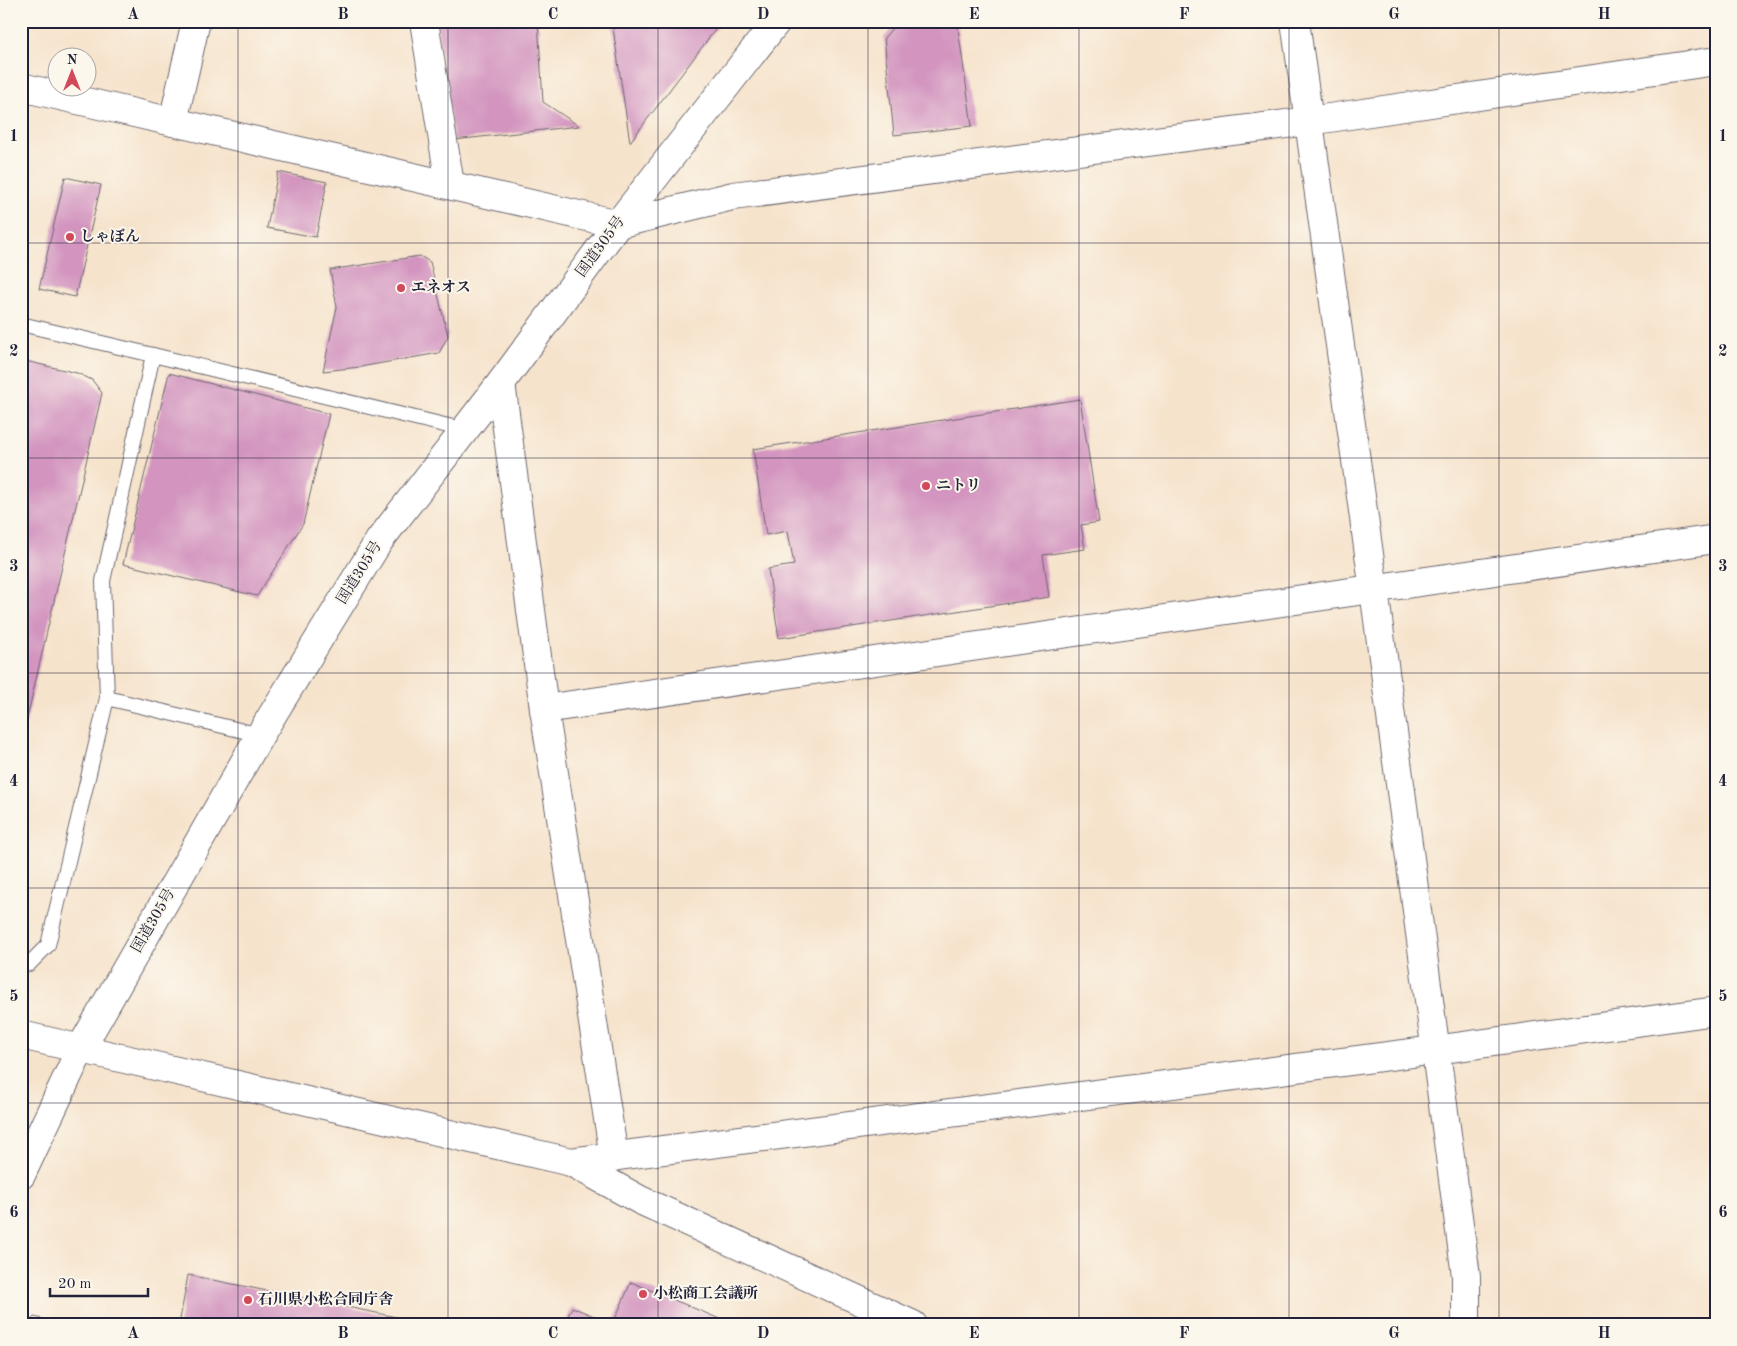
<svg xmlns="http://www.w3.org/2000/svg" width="1737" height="1346" font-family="'Old Standard TT','Noto Serif JP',serif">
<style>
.building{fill:#d395c0}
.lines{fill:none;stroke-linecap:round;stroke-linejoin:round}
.service-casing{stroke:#6c666e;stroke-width:16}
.minor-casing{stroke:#6c666e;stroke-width:30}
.tertiary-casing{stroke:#6c666e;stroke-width:30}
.trunk-casing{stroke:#6c666e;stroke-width:30}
.service{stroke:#fff;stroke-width:14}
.minor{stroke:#fff;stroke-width:28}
.tertiary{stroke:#fff;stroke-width:28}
.trunk{stroke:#fff;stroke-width:28}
.grid{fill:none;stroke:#22223b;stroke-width:1;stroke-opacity:0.55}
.poi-dot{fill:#d1495b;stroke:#fbf7ec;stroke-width:2}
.labels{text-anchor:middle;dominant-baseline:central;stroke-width:4;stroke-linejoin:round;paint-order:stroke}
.poi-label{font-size:15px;font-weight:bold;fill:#22223b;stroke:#fbf7ec;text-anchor:start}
.street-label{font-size:15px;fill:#22223b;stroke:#fbf7ec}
.neatline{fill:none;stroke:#22223b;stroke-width:2}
.grid-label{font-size:16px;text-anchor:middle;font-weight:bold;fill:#22223b}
</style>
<rect width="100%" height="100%" fill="#fbf7ec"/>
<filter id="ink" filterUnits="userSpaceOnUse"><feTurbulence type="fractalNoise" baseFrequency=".02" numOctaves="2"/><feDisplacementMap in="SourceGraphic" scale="10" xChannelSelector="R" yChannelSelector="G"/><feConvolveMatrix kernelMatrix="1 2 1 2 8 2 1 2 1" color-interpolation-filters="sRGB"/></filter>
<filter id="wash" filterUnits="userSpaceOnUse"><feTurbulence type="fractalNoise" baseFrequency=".0096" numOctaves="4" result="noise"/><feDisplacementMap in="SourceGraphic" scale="20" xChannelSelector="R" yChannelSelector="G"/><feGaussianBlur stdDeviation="1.12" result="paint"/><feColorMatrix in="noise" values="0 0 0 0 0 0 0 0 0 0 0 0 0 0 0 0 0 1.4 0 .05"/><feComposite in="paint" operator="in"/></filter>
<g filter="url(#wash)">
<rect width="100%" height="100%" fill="#f6e3cc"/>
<g id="blocks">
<g class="building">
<polygon points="436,21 538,21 543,102 579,126 454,140"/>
<polygon points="612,21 722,21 630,142"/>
<polygon points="898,21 957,21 972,126 894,135 884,38"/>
<polygon points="278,172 327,182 316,237 267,228"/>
<polygon points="65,177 101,185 75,297 39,289"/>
<polygon points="420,256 430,262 448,336 439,353 360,367 323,371 337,307 330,270"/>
<polygon points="21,360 77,373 92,380 102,393 22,740"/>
<polygon points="169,373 329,414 303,524 257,596 123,564"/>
<polygon points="1080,399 1099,522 1081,525 1085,549 1043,555 1049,597 779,638 768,569 794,565 788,531 766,535 753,449"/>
<polygon points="188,1275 431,1324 431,1325 179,1325"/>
<polygon points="631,1282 727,1322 726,1325 564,1325 572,1307 613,1324"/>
<polygon points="34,1317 64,1324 64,1325 27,1325"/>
</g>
</g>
</g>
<g filter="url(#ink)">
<use href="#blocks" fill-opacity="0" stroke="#6c666e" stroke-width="1"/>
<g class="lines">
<g class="service-casing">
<g id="service">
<polyline points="21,324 153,355 103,581 107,698"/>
<polyline points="153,355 465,430"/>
<polyline points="21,966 29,964 48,945 107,698 260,735"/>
</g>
</g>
<g class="minor-casing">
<g id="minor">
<polyline points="424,21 450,185"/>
<polyline points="1295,21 1374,590 1466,1276 1466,1325"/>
<polyline points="173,122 196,21"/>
<polyline points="618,224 733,196 1309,121 1716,61"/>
<polyline points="501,383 544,709 614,1157"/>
<polyline points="544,709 1716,539"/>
<polyline points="21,1035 571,1162 640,1200 913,1325"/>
<polyline points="571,1162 1435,1050 1716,1011"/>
</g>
</g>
<g class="tertiary-casing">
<polyline id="tertiary" points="21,87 618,224"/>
</g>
<g class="trunk-casing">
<polyline id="trunk" points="21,1175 81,1048 260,735 379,541 501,383 618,224 777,21"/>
</g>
<use href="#service" class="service"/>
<use href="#minor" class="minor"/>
<use href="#tertiary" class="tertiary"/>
<use href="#trunk" class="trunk"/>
</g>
</g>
<path class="grid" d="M 238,21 L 238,1325M 448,21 L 448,1325M 658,21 L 658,1325M 868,21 L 868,1325M 1079,21 L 1079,1325M 1289,21 L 1289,1325M 1499,21 L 1499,1325M 21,243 L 1716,243M 21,458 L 1716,458M 21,673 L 1716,673M 21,888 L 1716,888M 21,1103 L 1716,1103"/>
<g class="poi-dot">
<circle cx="70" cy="237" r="5"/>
<circle cx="401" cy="288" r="5"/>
<circle cx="926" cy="486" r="5"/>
<circle cx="643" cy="1294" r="5"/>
<circle cx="248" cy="1300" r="5"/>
</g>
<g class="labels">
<g class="poi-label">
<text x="80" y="237">しゃぼん</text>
<text x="411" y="288">エネオス</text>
<text x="936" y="486">ニトリ</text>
<text x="653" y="1294">小松商工会議所</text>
<text x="258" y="1300">石川県小松合同庁舎</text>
</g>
<g class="street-label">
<text transform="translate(601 247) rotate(-54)">国道305号</text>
<text transform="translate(360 573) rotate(-58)">国道305号</text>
<text transform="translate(154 921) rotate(-60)">国道305号</text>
</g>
</g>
<rect width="1737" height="1346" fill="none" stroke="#fbf7ec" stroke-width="55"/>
<g transform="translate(72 72)"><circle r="24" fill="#fbf7ec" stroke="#a4a2a5"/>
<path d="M0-4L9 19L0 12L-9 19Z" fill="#d1495b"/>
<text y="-8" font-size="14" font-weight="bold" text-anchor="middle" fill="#22223b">N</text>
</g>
<path d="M50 1288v8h98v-8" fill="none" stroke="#22223b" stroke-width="2.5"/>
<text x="58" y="1288" font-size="15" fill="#22223b" stroke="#fbf7ec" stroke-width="4" paint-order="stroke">20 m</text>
<rect x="28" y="28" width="1682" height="1290" class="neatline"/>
<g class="grid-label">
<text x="133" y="19">A</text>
<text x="343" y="19">B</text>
<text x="553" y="19">C</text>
<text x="763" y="19">D</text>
<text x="974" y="19">E</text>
<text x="1184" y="19">F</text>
<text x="1394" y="19">G</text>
<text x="1604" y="19">H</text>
<text x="14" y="141">1</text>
<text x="1723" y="141">1</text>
<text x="14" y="356">2</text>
<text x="1723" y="356">2</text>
<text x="14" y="571">3</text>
<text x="1723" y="571">3</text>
<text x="14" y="786">4</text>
<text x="1723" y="786">4</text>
<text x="14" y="1001">5</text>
<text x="1723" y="1001">5</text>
<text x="14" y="1217">6</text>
<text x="1723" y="1217">6</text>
<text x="133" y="1338">A</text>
<text x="343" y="1338">B</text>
<text x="553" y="1338">C</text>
<text x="763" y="1338">D</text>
<text x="974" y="1338">E</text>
<text x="1184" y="1338">F</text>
<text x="1394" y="1338">G</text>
<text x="1604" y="1338">H</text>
</g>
</svg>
